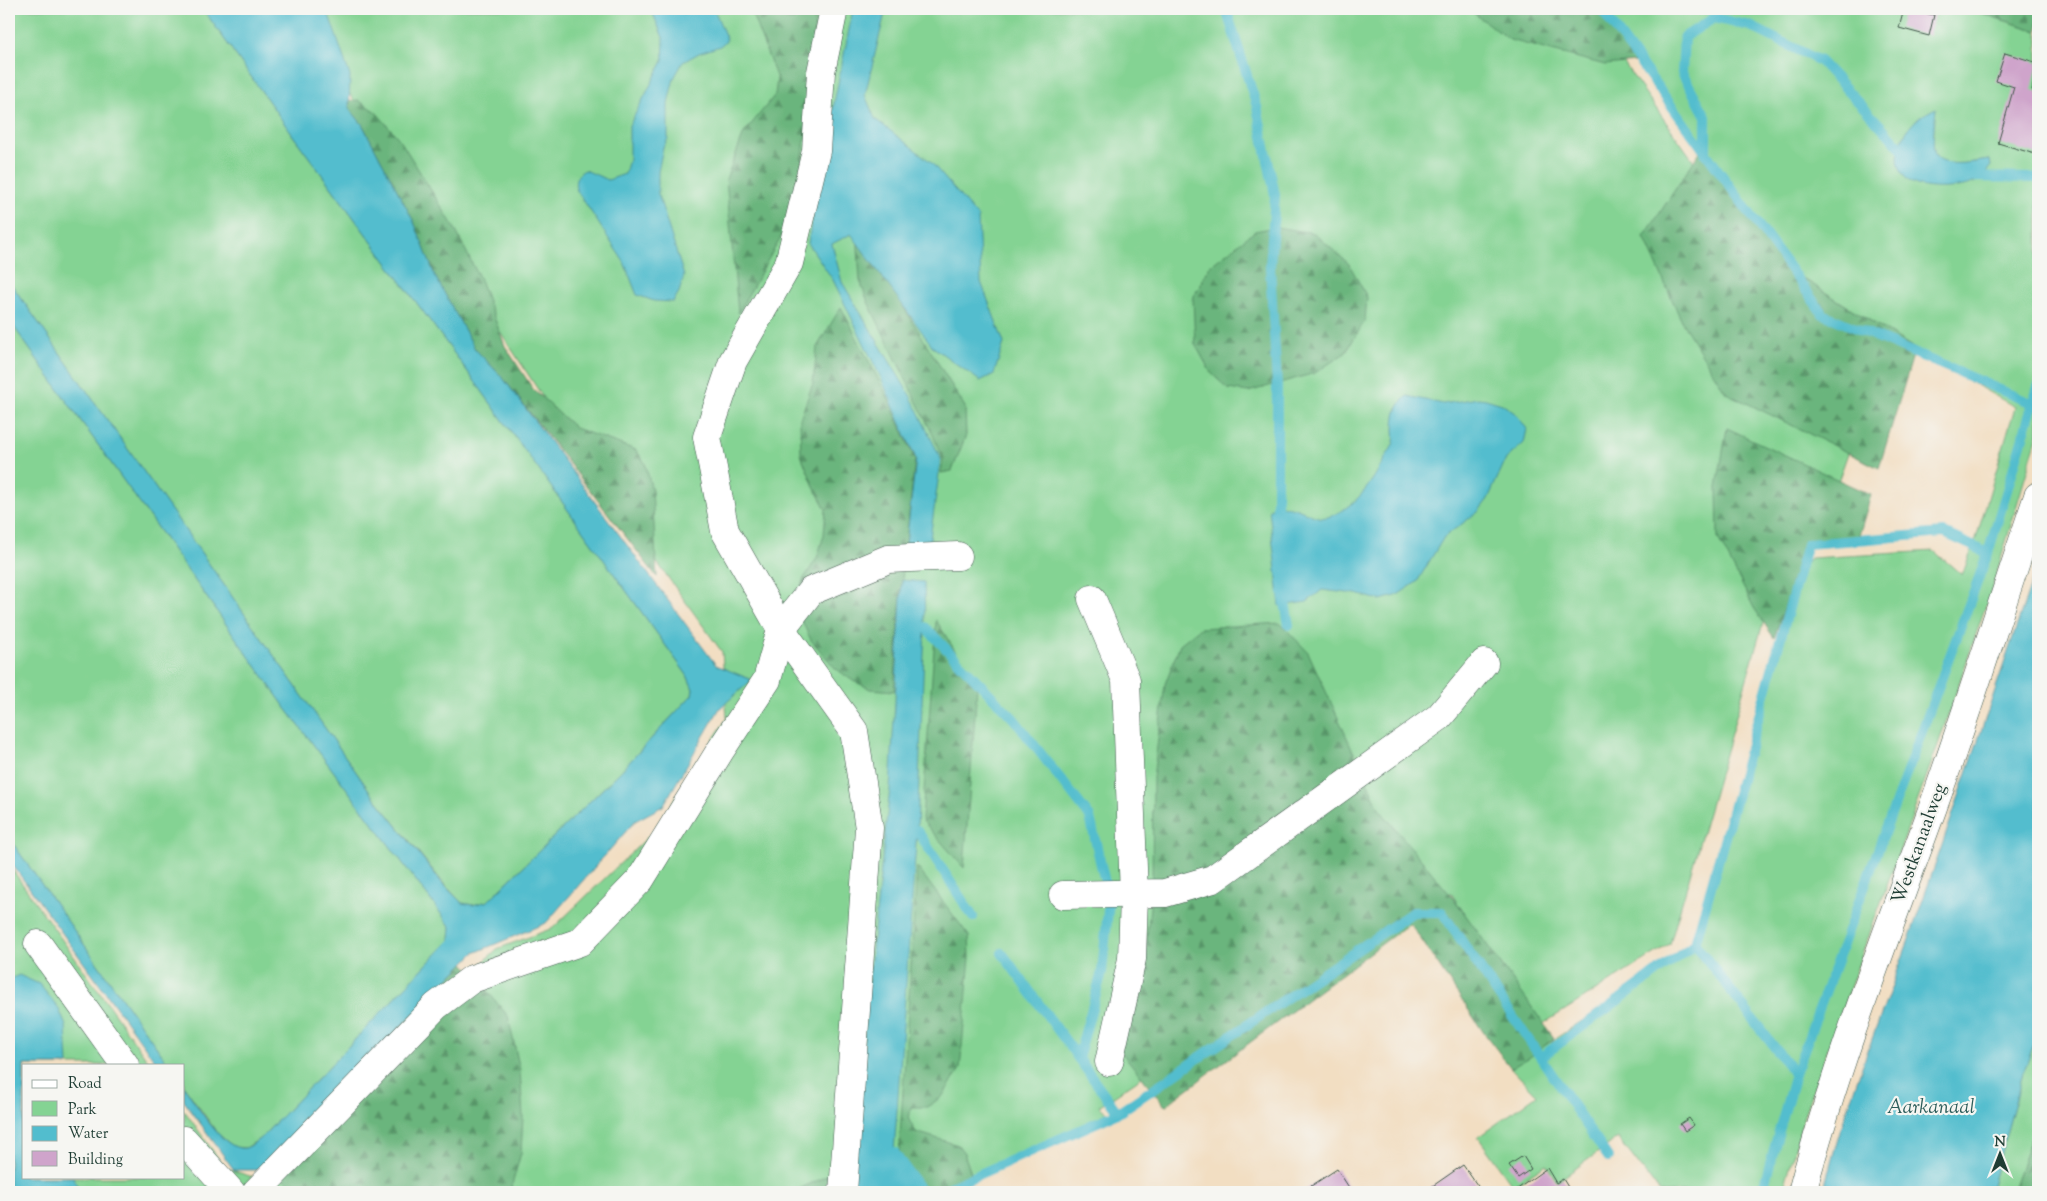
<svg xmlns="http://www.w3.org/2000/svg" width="2047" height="1201" font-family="'Sorts Mill Goudy',serif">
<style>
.green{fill:#84d393;stroke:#528864;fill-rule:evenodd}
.forest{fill:url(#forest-firs);stroke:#457958}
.water{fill:#52bdce;stroke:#387d81}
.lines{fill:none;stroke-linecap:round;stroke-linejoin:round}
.stream{stroke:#52bdce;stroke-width:10}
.building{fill:#cfa4cb}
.minor-casing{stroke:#3f5549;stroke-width:29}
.minor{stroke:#fff;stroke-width:28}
.labels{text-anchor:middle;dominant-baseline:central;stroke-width:4.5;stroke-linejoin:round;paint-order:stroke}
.street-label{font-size:19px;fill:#1f3d34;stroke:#f6f6f2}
.water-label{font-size:20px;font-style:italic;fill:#2c5d5a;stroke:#f6f6f2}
</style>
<defs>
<pattern id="forest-firs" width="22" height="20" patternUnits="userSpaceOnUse" patternTransform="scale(1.25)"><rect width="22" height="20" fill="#6bb57d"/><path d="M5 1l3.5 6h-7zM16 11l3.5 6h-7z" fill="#579467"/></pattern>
</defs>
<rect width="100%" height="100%" fill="#f6f6f2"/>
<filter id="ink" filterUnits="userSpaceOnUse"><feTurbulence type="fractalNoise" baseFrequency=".02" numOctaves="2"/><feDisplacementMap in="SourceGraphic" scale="10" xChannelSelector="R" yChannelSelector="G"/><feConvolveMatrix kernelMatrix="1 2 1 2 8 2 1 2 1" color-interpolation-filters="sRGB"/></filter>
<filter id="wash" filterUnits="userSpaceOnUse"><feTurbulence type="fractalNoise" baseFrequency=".0096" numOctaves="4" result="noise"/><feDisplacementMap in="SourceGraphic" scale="20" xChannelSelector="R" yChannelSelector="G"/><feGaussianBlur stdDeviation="1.12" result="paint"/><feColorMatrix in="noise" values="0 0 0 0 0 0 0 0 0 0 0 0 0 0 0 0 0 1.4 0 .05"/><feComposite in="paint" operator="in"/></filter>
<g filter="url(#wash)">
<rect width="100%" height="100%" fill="#f2dec2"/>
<g class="green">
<polygon points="9,9 203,9 294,137 479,387 687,675 693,689 692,695 621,771 488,901 473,905 462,903 444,884 371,793 9,281"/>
<polygon points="298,9 1585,9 1791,297 1884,352 1825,518 1788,537 1670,944 1538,1027 1451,893 1412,893 1099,1106 1107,1113 972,1176 966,1161 873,1192 9,1192 9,865 151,1065 24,1065 24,1177 184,1177 184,1110 225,1168 259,1179 497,949 553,928 653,832 727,718 722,652 593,474 417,204"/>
<path d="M 1603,9 L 1968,9 L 2038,31 L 2038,434 L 1995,579 L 1939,742 L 1805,1112 L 1783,1192 L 1660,1192 L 1618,1138 L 1557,1182 L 1546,1164 L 1513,1186 L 1478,1137 L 1537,1095 L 1511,1068 L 1695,946 L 1699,962 L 1696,944 L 1806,563 L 1810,558 L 1934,551 L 1962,575 L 1975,542 L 2015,407 L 1944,367 L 1796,274 L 1773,248 L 1599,11 ZM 1935,109 C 1935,119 1932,145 1934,153 C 1939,171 1977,161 1990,160 L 1908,180 Z"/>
<polygon points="9,320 285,707 451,927 450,940 262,1137 246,1148 234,1147 218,1134 184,1086 184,1065 169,1065 9,838"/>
<polygon points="2038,1035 2038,1119 2012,1192 1990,1192 2023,1073"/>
</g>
<g class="forest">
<polygon points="750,9 816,9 799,205 738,313 726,179 744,133 775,95 777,79"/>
<polygon points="1468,9 1603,9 1599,12 1636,62 1605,65 1510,40"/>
<polygon points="1968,9 2038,9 2038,31"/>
<polygon points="358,100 376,112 400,140 454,227 479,277 505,346 533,389 575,428 636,450 645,463 652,490 657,577 503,378 475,349 435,276 414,222 362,124 349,108 350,101"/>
<polygon points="1701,150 1773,248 1796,274 1915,349 1879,468 1726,393 1683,324 1644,237"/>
<polygon points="1276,227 1314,233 1349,264 1367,297 1365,321 1345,353 1315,373 1248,392 1228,389 1211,373 1195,344 1193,298 1210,266 1255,231"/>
<polygon points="857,231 965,407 966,435 952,471 941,473 943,460 933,435 868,302 860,281"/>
<polygon points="841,307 887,396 915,459 902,580 894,691 871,689 853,681 835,668 811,640 794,605 803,580 817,558 824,535 826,509 815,489 801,455 800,419 813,383 817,347"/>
<polygon points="1727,428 1871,495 1858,539 1806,543 1774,638 1754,608 1718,538 1717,487"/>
<polygon points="936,620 977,686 964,868 922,820"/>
<polygon points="1280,623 1308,652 1380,810 1457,903 1554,1038 1530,1057 1511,1068 1484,1033 1410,923 1165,1106 1119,1049 1145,955 1152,888 1153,778 1165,684 1180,644 1200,628"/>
<polygon points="917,867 969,936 970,957 960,1069 942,1097 927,1107 911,1107 909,1120 916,1132 958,1145 964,1153 972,1176 935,1192 927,1192 899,1153"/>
<polygon points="464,963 508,1016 520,1070 523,1116 521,1153 510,1192 298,1192 268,1164"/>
<polygon points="2038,1119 2038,1192 2012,1192"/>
<polygon points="829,1175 828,1192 796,1192 799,1189"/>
</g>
<g class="water">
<path d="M 203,9 L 327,9 L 350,76 L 349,108 L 362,124 L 414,222 L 435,276 L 475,349 L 503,378 L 716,665 L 752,680 L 720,708 L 663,806 L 635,821 L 546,923 L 474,953 L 259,1170 L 234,1170 L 184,1101 L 184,1086 C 195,1102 223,1152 245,1148 C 251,1147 257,1140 262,1137 L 450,940 L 451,927 L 285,707 L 9,320 L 9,281 L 371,793 L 443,884 L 462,903 L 473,905 L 488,901 L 621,771 L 692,695 L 693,689 L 687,675 L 479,387 L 294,137 Z"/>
<path d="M 646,9 L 714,9 L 727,40 L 720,46 L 699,53 L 683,62 L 674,78 L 668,103 L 668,139 L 663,147 L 658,172 L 658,194 L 684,276 L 679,292 L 673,302 L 654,301 L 637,295 L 624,262 L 576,189 C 574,180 577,174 585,170 L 608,180 L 625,174 L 629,159 L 629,126 L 663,61 L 664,40 L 654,16 Z"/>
<path d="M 853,9 L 886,9 L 865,95 L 875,119 L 931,162 L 978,217 L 981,282 L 1004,343 L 994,374 L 980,381 L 933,347 L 851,234 L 832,244 L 842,282 L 911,397 L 941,459 L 928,553 L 905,552 L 916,459 L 882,380 L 833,280 L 808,243 C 820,165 838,87 853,9 Z"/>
<path d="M 1936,108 C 1935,122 1932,138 1934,151 C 1936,171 1977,161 1990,160 L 1991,166 C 1988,169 1985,175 1982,178 C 1968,190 1923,192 1909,181 C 1888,165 1901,131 1919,118 C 1924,114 1930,111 1936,108 Z"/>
<path d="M 1407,396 L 1443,404 L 1478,398 L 1486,399 L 1502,404 L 1516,414 L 1527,429 L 1524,443 L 1506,459 L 1488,499 L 1478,512 L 1444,537 L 1417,582 L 1396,596 L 1380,600 L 1356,594 L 1322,590 L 1307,602 L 1280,606 L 1269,509 C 1296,498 1312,524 1331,516 C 1359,504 1371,484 1385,458 C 1388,453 1393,447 1394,441 C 1395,438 1394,433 1394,430 C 1394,415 1396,406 1407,396 Z"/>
<path d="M 2038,563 L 2038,1035 L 2023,1073 L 1990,1192 L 1823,1192 C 1844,1107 1878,1025 1908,942 C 1953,816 1995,690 2038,563 Z"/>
<polygon points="902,580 924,582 925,627 917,830 894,1152 918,1192 850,1192 869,977 890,788"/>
<polygon points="9,838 169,1065 158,1065 9,860"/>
<polygon points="19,975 39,984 58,1007 66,1026 68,1065 24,1065 24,1177 74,1177 79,1192 9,1192 9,980"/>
</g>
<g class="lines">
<g class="stream">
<polyline points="1226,9 1257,107 1275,195 1270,267 1277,385 1277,518"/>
<polyline points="1601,9 1823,314 2033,404"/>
<polyline points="1706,155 1706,116 1682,73 1684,37 1714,18 1750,26 1820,61 1908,155"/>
<polyline points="1970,177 2035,178"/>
<polyline points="1988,553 2038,387"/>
<polyline points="1283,592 1289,625"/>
<polyline points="925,627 1014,719 1090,817 1109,900 1102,972 1078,1058"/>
<polyline points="917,830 973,917"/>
<polyline points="1695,944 1795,1074"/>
<polyline points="1002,953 1118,1113"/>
<polyline points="1541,1057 1695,944 1807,544 1944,533 1988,553 1795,1074 1762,1192"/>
<polyline points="894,1152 922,1192"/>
<polyline points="939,1192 1118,1113 1413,912 1442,912 1608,1157"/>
</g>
</g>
<g id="blocks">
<g class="building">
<polygon points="1904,9 1934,15 1929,36 1899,28"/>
<polygon points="2005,53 2038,63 2032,90 2038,92 2038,155 1998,143 2014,87 1996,81"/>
<polygon points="1689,1118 1694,1125 1685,1131 1680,1124"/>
<polygon points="1523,1156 1531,1169 1518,1178 1509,1165"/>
<polygon points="1463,1165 1482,1192 1424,1192"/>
<polygon points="1547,1168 1556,1183 1563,1179 1571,1192 1517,1192 1516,1190"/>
<polygon points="1337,1169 1352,1192 1302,1192"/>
</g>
</g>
</g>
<g filter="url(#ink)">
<use href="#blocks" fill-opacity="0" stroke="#3f5549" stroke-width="1"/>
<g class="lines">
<g class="minor-casing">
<g id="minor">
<polyline points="834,9 821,72 816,151 789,263 733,361 707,437 725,531 781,629 854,731 869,828 843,1192"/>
<polyline points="1092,599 1126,680 1134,895 1132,959 1109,1062"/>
<polyline points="1063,895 1165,893 1213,879 1439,717 1484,663"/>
<polyline points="38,944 125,1065"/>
<polyline points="184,1140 231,1192"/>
<polyline points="256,1192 436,1006 472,979 580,942 640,880 720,751 767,680 781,629 811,591 888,559 958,556"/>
<path d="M 1802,1192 C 1837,1061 1887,934 1933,807 C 1970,704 2003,599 2038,496"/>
</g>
</g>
<use href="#minor" class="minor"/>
</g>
</g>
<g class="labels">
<g class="street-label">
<text transform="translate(1920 844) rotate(-70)">Westkanaalweg</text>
</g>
<g class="water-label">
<text x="1931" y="1108">Aarkanaal</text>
</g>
</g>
<rect width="2047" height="1201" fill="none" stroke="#f6f6f2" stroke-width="30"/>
<rect x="22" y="1064" width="162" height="115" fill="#f6f6f2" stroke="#a0aca6"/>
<rect x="32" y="1080" width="25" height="8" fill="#ffffff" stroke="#a0aca6"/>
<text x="68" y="1088" font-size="15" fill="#1f3d34">Road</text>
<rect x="32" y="1101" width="25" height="15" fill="#84d393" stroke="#a0aca6"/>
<text x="68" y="1114" font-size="15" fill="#1f3d34">Park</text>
<rect x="32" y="1126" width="25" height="15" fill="#52bdce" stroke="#a0aca6"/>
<text x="68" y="1138" font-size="15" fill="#1f3d34">Water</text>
<rect x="32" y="1151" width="25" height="15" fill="#cfa4cb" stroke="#a0aca6"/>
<text x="68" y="1164" font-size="15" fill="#1f3d34">Building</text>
<g transform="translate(2000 1154)" stroke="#f6f6f2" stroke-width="4" paint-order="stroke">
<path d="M0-4L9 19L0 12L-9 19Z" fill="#1f3d34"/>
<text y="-8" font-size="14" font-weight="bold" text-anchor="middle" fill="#1f3d34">N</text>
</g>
</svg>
